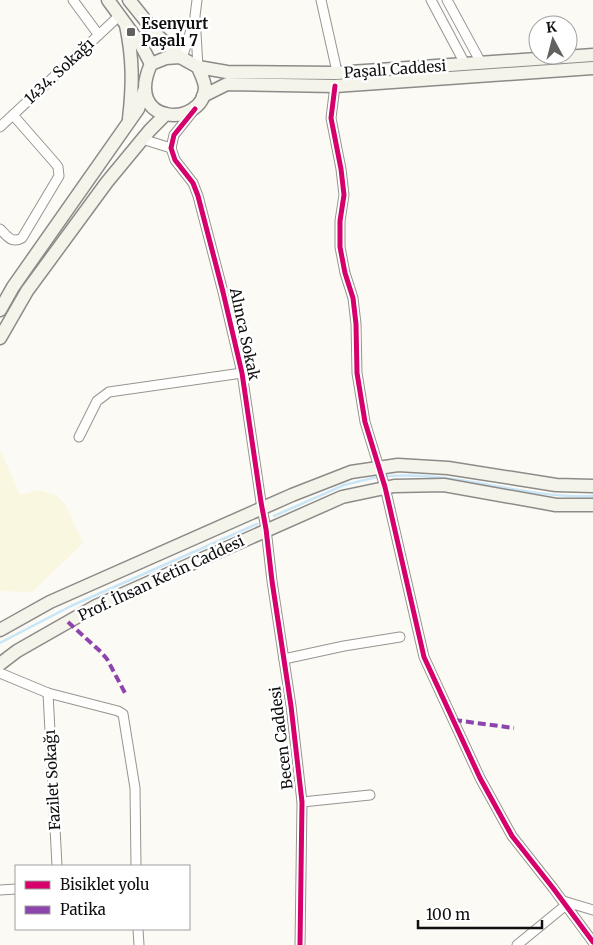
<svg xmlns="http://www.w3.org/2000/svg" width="593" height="945" font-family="Merriweather,serif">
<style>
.farmland{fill:#f9f7df}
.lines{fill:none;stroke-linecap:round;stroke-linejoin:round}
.stream{stroke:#c8e6f8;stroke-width:2.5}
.street-casing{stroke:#969592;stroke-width:11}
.secondary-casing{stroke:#8c8b89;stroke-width:15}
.street{stroke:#fffefd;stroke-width:9}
.secondary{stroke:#f5f4ea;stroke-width:12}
.quiet{stroke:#8e44ad;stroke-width:4;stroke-dasharray:8 4;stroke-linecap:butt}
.cycleway-casing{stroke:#fff;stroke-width:8}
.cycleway{stroke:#d6006c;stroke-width:5}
.poi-dot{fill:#62615f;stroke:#fff;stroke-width:2}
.labels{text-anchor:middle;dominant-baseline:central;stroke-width:5;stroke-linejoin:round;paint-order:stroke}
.poi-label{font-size:15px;font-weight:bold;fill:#0f0f0f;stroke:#fff;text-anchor:start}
.street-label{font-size:15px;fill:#0f0f0f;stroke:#fff}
</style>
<rect width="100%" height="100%" fill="#fcfaf4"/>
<polygon class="farmland" points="0,450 20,495 38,490 56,495 65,504 83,543 32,592 0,591"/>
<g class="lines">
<g class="stream">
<path d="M 388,476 C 457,471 524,499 593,496"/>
<polyline points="274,516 344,485 377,477"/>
<polyline points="0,643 71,606 257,524"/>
</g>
<g class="street-casing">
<g id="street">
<polyline points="73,0 98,34"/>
<polyline points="197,0 195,16 198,67"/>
<polyline points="321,0 336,67 336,73"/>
<polyline points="431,0 463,60 463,65"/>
<polyline points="447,0 479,59 479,63"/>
<polyline points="182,58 193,24"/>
<polyline points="335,86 331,118 341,169 344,195 340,221 340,247 345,273 353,298 356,324 357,373 365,422 385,487 424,657 480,778 512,836 553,888 593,942"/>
<polyline points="194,110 174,135 171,148 175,160 193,183 198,196 223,292 242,373 261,502 266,529 272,581 291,706 302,802 300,945"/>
<polyline points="0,127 119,16"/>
<polyline points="142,139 171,148"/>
<path d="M 0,229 C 7,236 12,244 22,238 L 59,176 L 58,167 L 55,163 L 13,115"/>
<polyline points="79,437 97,401 109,392 242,373"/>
<polyline points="284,659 344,646 400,637"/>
<polyline points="0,673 48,693 118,711 123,714 135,788 136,866"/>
<polyline points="48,693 57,866"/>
<polyline points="302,802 370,795"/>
<polyline points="0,890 16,889"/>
<polyline points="563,901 593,910"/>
<polyline points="138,929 139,945"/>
<polyline points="517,945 566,905"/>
</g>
</g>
<g class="secondary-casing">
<g id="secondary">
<polyline points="108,0 141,45 151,64"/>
<polyline points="129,0 158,36 180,57"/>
<path d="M 126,25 C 133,59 133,84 129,119"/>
<path d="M 198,67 C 200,73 205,81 205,88 C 203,128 123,126 151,64 L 166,58 L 180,57 L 198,67 L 227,72 L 336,73 L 593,55"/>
<polyline points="203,96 227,84 335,86 593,68"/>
<polyline points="0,310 13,287 138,109 144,91"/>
<polyline points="0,338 27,291 107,182 150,130 166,114"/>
<polyline points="0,630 50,602 292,495 351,472 398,465 448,468 556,485 593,486"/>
<polyline points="0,664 17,651 96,606 342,497 394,486 444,485 556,505 593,505"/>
</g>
</g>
<use href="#street" class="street"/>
<use href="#secondary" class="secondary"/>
<g class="quiet">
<polyline points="68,622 101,652 107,659 125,693"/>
<polyline points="454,720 514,728"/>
</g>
<g class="cycleway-casing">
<g id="cycleway">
<polyline points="335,86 331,118 341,169 344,195 340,221 340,247 345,273 353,298 356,324 357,373 365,422 385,487 424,657 480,778 512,836 553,888 593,942"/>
<polyline points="195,109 174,135 171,148 175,160 193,183 198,196 223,292 242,373 261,502 266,529 272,581 291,706 302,802 300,945"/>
</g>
</g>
<use href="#cycleway" class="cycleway"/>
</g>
<rect class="poi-dot" x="126" y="27" width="10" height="10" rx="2.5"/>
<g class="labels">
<g class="poi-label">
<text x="141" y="23">Esenyurt<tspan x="141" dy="17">Paşalı 7</tspan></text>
</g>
<g class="street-label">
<text transform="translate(395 69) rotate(-4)">Paşalı Caddesi</text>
<text transform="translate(59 71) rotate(-43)">1434. Sokağı</text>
<text transform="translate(245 334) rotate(78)">Alınca Sokak</text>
<text transform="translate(161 578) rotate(-25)">Prof. İhsan Ketin Caddesi</text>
<text transform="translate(281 738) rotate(-97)">Becen Caddesi</text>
<text transform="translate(52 780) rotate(-93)">Fazilet Sokağı</text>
</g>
</g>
<rect x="15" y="865" width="175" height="65" fill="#ffffff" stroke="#9f9f9f"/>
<rect x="25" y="881" width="25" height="8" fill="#d6006c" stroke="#9f9f9f"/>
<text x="60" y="890" font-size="15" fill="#0f0f0f">Bisiklet yolu</text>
<rect x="25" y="906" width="25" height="8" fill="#8e44ad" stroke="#9f9f9f"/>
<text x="60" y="915" font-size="15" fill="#0f0f0f">Patika</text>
<g transform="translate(553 40) rotate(353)"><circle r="24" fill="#ffffff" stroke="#9f9f9f"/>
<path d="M0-4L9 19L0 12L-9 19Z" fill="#62615f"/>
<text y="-8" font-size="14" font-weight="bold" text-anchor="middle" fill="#0f0f0f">K</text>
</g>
<path d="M418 920v8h124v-8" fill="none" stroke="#0f0f0f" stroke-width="2.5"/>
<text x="426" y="920" font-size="15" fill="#0f0f0f" stroke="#ffffff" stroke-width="4" paint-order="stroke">100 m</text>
</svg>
